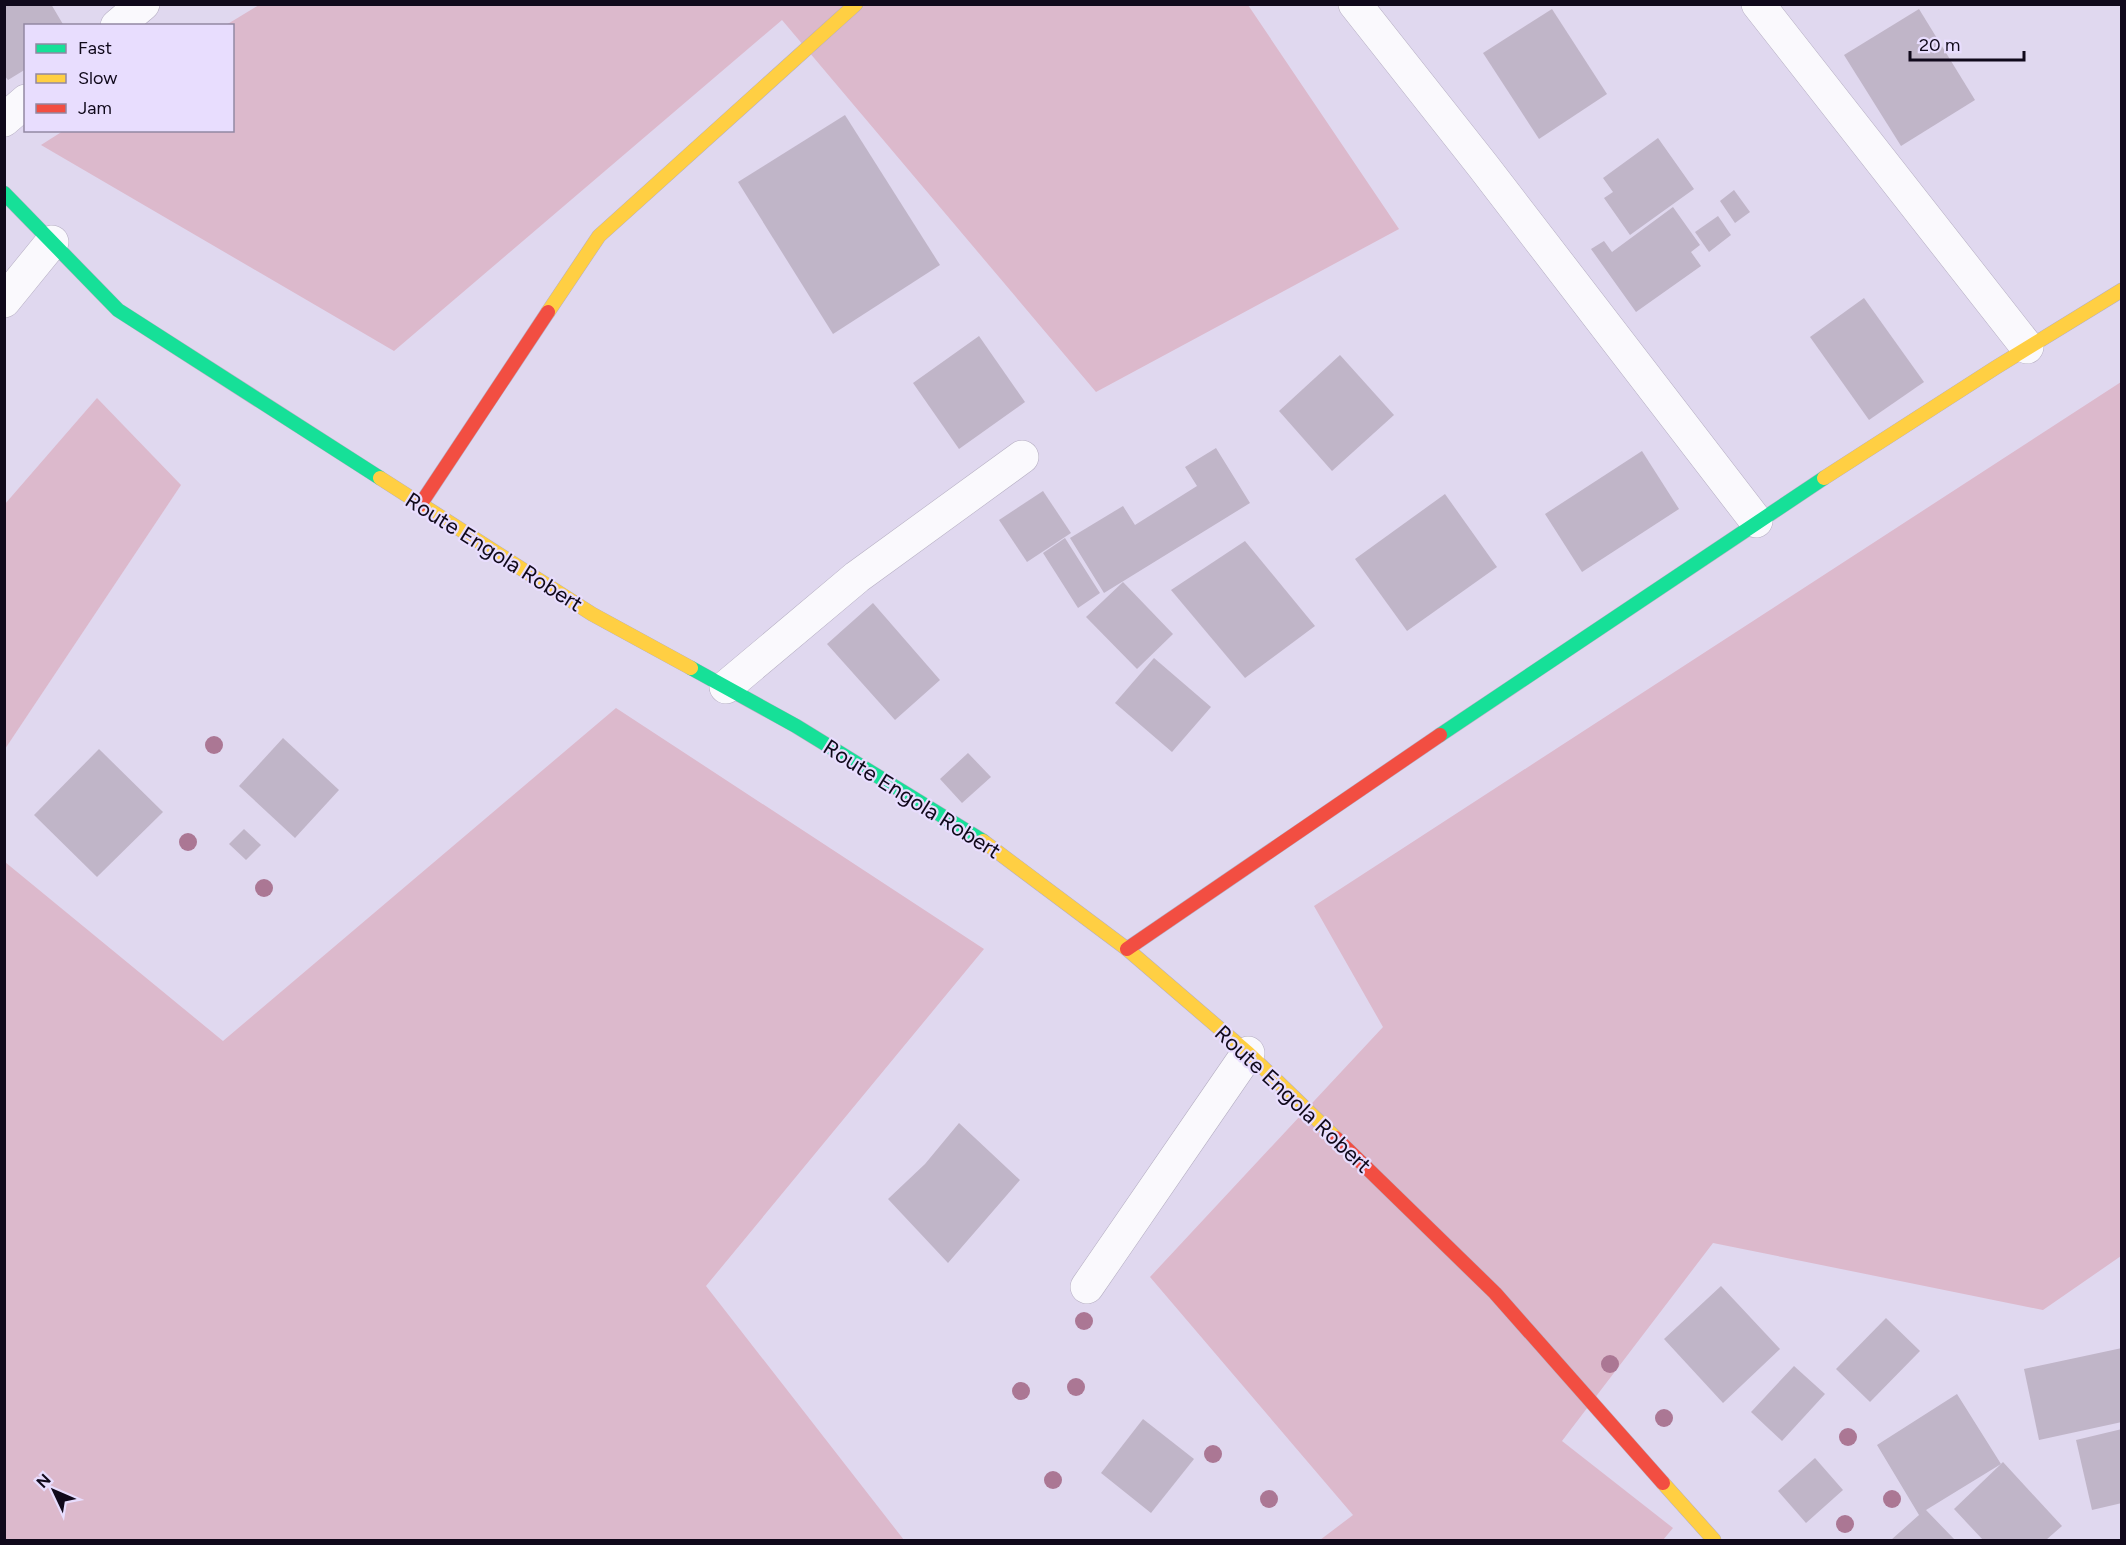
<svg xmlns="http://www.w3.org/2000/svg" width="2126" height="1545" font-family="Figtree,sans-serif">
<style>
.green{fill:#dcb9cc}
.building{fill:#c0b5c8}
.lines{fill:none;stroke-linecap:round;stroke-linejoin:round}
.street-casing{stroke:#b5aec2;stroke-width:34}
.fast-casing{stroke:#b5aec2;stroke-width:15}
.slow-casing{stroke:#b5aec2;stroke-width:15}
.jam-casing{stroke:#b5aec2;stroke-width:15}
.street{stroke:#faf9fd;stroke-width:33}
.fast{stroke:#16e098;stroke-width:14}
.slow{stroke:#ffcf43;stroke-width:14}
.jam{stroke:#f24e42;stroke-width:14}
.tree{fill:#ab7794}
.labels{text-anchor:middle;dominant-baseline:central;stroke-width:4.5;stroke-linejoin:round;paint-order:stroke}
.street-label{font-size:22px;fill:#10091b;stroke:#e8ddfe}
</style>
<rect width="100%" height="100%" fill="#e0d8ef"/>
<g class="green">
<polygon points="259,5 1248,5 1399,229 1096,392 782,20 394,351 41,145 63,131 232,130 232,26 226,25"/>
<polygon points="2121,382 2121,1256 2043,1310 1713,1243 1562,1441 1673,1528 1663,1540 1320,1540 1353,1515 1150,1277 1383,1027 1314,906"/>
<polygon points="97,398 181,485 5,749 5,504"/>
<polygon points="616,708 984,949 706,1286 904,1540 5,1540 5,862 223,1041"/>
</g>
<g class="building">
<polygon points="4,4 51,4 64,26 26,26 26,69 8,80 4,75"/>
<polygon points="1552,9 1607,94 1539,139 1483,53"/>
<polygon points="1919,9 1975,100 1901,146 1844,55"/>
<polygon points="845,115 940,265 833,334 738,182"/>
<polygon points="1658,138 1694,189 1630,235 1604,198 1613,192 1603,178"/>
<polygon points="1734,190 1750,212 1735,223 1720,201"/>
<polygon points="1673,207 1700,245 1691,252 1701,266 1636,312 1591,249 1604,241 1612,252"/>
<polygon points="1718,216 1731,235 1709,252 1695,232"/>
<polygon points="1864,298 1924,382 1869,420 1810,337"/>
<polygon points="979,336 1025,402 959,449 913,383"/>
<polygon points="1340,355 1394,415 1332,471 1279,411"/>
<polygon points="1216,448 1250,503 1104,593 1070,538 1123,506 1135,525 1197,486 1185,467"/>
<polygon points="1642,451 1679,509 1582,572 1545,514"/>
<polygon points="1043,491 1071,533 1027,562 999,520"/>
<polygon points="1445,494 1497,567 1407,631 1355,559"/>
<polygon points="1065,538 1100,593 1078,608 1043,553"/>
<polygon points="1245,541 1315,626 1245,678 1171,590"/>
<polygon points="1123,582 1173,634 1137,669 1086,617"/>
<polygon points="873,603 940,680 895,720 827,644"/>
<polygon points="1154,658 1211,707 1172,752 1115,703"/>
<polygon points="283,738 339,790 295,838 239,786"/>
<polygon points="99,749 163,812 97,877 34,815"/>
<polygon points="968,753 991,777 962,803 940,779"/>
<polygon points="244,829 261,845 246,860 229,844"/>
<polygon points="959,1123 1020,1180 948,1263 888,1199 925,1164"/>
<polygon points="1721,1286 1780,1349 1723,1403 1664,1339"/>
<polygon points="1886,1318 1920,1351 1870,1402 1836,1369"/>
<polygon points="2122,1348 2122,1422 2039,1440 2024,1369"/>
<polygon points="1794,1366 1825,1394 1782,1441 1751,1412"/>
<polygon points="1957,1394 2001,1464 1926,1510 1955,1540 1891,1540 1919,1515 1877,1445"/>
<polygon points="1143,1419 1194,1459 1151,1513 1101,1473"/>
<polygon points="2122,1429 2122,1503 2092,1510 2076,1440"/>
<polygon points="1815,1458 1843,1490 1806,1523 1778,1491"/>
<polygon points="2003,1462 2062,1526 2046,1540 1983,1540 1954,1509"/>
</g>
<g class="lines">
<g class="street-casing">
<g id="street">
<polyline points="1355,4 1483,166 1756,521"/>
<polyline points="1758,4 2027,347"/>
<polyline points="117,26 143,4"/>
<polyline points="4,120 26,101"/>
<polyline points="4,301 52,242"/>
<polyline points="726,687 857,577 1022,457"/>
<polyline points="1087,1287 1248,1053"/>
</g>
</g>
<g class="fast-casing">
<g id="fast">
<polyline points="4,193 118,310 380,478"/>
<polyline points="691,668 796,726 983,841"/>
<polyline points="1440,735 1824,478"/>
</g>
</g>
<g class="slow-casing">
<g id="slow">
<polyline points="548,312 599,236 856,4"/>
<polyline points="380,478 592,614 691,668"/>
<polyline points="1824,478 1995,368 2122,290"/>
<polyline points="983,841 1127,949 1248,1053 1336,1138"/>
<polyline points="1663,1483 1714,1540"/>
</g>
</g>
<g class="jam-casing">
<g id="jam">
<polyline points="420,505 548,312"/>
<polyline points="1127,949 1440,735"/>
<polyline points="1336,1138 1495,1293 1663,1483"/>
</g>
</g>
<use href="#street" class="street"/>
<use href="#fast" class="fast"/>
<use href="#slow" class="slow"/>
<use href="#jam" class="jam"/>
</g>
<g class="tree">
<circle cx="214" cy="745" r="9"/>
<circle cx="188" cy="842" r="9"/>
<circle cx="264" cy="888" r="9"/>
<circle cx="1084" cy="1321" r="9"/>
<circle cx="1610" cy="1364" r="9"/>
<circle cx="1076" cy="1387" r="9"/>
<circle cx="1021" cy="1391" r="9"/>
<circle cx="1664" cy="1418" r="9"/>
<circle cx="1848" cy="1437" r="9"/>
<circle cx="1213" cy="1454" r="9"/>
<circle cx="1053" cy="1480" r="9"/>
<circle cx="1269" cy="1499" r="9"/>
<circle cx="1892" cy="1499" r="9"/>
<circle cx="1845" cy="1524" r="9"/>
</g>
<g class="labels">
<g class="street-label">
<text transform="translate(494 552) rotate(32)">Route Engola Robert</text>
<text transform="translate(912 799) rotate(32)">Route Engola Robert</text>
<text transform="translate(1293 1099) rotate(43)">Route Engola Robert</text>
</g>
</g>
<rect width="2126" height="1545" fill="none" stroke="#10091b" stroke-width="12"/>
<rect x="24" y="24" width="210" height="108" fill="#e8ddfe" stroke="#9288a3" stroke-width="1.5"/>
<rect x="36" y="44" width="30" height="9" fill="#16e098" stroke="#9288a3" stroke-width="1.5"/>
<text x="78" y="54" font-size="18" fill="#10091b">Fast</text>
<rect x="36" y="74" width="30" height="9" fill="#ffcf43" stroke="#9288a3" stroke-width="1.5"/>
<text x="78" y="84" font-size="18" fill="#10091b">Slow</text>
<rect x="36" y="104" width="30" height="9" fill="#f24e42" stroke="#9288a3" stroke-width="1.5"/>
<text x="78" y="114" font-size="18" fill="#10091b">Jam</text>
<g transform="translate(54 1491) rotate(314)" stroke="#e8ddfe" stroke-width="4.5" paint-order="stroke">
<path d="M0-4.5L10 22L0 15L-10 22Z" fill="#10091b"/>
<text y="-9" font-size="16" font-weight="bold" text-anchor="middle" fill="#10091b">N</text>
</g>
<path d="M1910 51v9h114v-9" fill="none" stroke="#10091b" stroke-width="3"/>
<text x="1919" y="51" font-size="18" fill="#10091b" stroke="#e8ddfe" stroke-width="4.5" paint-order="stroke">20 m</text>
</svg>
